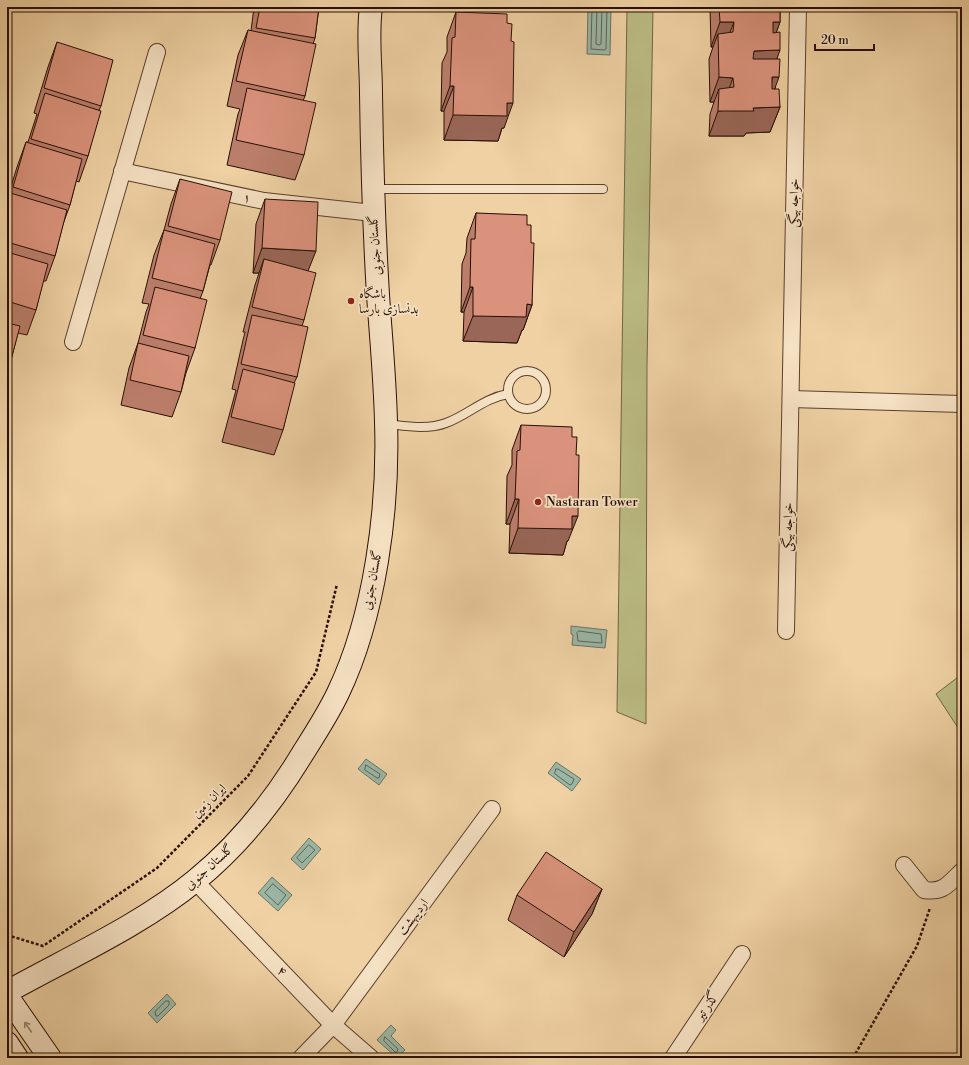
<svg xmlns="http://www.w3.org/2000/svg" width="969" height="1065" font-family="'Libre Bodoni',Amiri,serif">
<style>
.green{fill:#bbbb84;stroke:#726444}
.water{fill:#9ab7a6;stroke:#6c7365}
.lines{fill:none;stroke-linecap:round;stroke-linejoin:round}
.shore{stroke:#616255;stroke-width:1}
.lane-casing{stroke:#5a3f2c;stroke-width:10}
.street-casing{stroke:#5a3f2c;stroke-width:18}
.secondary-casing{stroke:#280e04;stroke-width:24}
.path{stroke:#280e04;stroke-width:2.5;stroke-dasharray:3 2;stroke-linecap:butt}
.lane{stroke:#f5e1c3;stroke-width:8}
.street{stroke:#f5e1c3;stroke-width:16}
.secondary{stroke:#f5e1c3;stroke-width:22}
.wall{fill:#bb7e6b;stroke:#280e04}
.shaded-wall{fill:#996657;stroke:#280e04}
.building{fill:#da927c;stroke:#280e04}
.oneway{stroke:#99826d}
.poi-dot{fill:#8f2418;stroke:#f5e1c3;stroke-width:1.5}
.labels{text-anchor:middle;dominant-baseline:central;stroke-width:3.5;stroke-linejoin:round;paint-order:stroke}
.street-label{font-size:13px;fill:#280e04;stroke:#f5e1c3}
.poi-label{font-size:13px;fill:#280e04;stroke:#f5e1c3;text-anchor:start}
</style>
<rect width="100%" height="100%" fill="#efd1a3"/>
<filter id="stains"><feTurbulence type="fractalNoise" baseFrequency=".005" numOctaves="4"/><feColorMatrix values="0 0 0 0 .2 0 0 0 0 .09 0 0 0 0 .02 0 0 0 .5 -.17"/></filter>
<radialGradient id="worn" r=".72"><stop offset=".6" stop-color="#630" stop-opacity="0"/><stop offset="1" stop-color="#630" stop-opacity=".3"/></radialGradient>
<g class="green">
<polygon points="627,7 653,7 647,366 646,724 617,712"/>
<polygon points="962,674 962,734 936,694"/>
</g>
<g class="water">
<polygon points="588,7 611,7 610,55 587,54"/>
<polygon points="571,626 607,630 605,648 572,645 573,635 571,634"/>
<polygon points="366,759 387,774 379,785 358,769"/>
<polygon points="556,762 581,779 572,791 548,773"/>
<polygon points="309,838 321,849 303,870 291,859"/>
<polygon points="272,877 292,895 278,911 258,893"/>
<polygon points="167,994 176,1004 157,1023 148,1013"/>
<polygon points="391,1025 396,1030 391,1036 405,1050 397,1058 377,1040"/>
</g>
<g class="lines">
<g class="shore">
<polyline points="592,7 591,49 604,50 606,49 607,7"/>
<polyline points="597,7 596,44 599,45 601,44 602,7"/>
<polygon points="579,631 601,634 602,643 578,641 577,633"/>
<polygon points="366,765 380,774 379,778 377,778 365,770"/>
<polygon points="556,769 558,769 574,779 572,784 570,785 555,774"/>
<polygon points="309,845 315,850 302,863 297,858"/>
<polygon points="273,884 286,895 278,905 265,893"/>
<polygon points="166,1001 169,1001 169,1005 158,1016 156,1016 155,1012"/>
<polygon points="385,1037 398,1049 397,1052 395,1052 384,1041"/>
</g>
<g class="lane-casing">
<g id="lane">
<polyline points="374,189 603,189"/>
<circle cx="527" cy="390" r="19"/>
<path d="M 387,424 C 406,426 428,430 446,423 C 468,415 484,398 508,394"/>
</g>
</g>
<g class="street-casing">
<g id="street">
<polyline points="122,171 264,201 373,213"/>
<polyline points="73,342 157,52"/>
<polyline points="791,399 962,404"/>
<polyline points="786,631 798,7"/>
<path d="M 904,865 L 924,890 C 944,893 948,884 962,871"/>
<polyline points="195,881 333,1025 371,1058"/>
<polyline points="301,1058 333,1025 492,809"/>
<polyline points="673,1058 742,954"/>
</g>
</g>
<g class="secondary-casing">
<g id="secondary">
<path d="M 7,992 C 68,958 143,924 196,880 C 239,845 274,801 303,753 C 315,734 328,714 338,693 C 375,616 389,508 386,422 C 385,380 381,338 378,295 C 374,228 372,161 371,94 C 371,65 367,35 371,7"/>
<polyline points="7,996 50,1058"/>
<polyline points="7,1043 17,1058"/>
</g>
</g>
<g class="path">
<polyline points="7,935 43,946 157,868 248,776 316,672 337,584"/>
<polyline points="853,1058 917,946 930,908"/>
</g>
<use href="#lane" class="lane"/>
<use href="#street" class="street"/>
<use href="#secondary" class="secondary"/>
</g>
<g class="wall">
<polygon points="7,7 9,7 7,14"/>
<polygon points="254,7 319,7 315,38 313,44 305,96 303,101 304,155 295,180 227,165 238,114 240,109 227,106 238,55 248,30 251,31"/>
<polygon points="710,7 780,7 780,22 776,33 777,59 775,89 780,107 770,132 746,133 744,136 709,136 710,114 714,102 710,102 709,59 713,47 711,47"/>
<polygon points="456,12 504,128 502,128 498,141 444,140 444,111 441,111 442,63 447,52 447,37"/>
<polygon points="57,42 101,106 99,110 88,156 79,182 76,181 70,205 63,224 55,256 46,281 43,281 36,310 27,335 18,333 11,360 7,370 7,192 9,193 17,167 26,142 28,142 37,114 34,113 48,67"/>
<polygon points="180,179 220,240 211,265 210,265 203,291 200,299 195,348 186,373 181,392 172,417 121,405 129,368 138,343 146,312 149,304 142,303 154,255 164,230 171,204"/>
<polygon points="265,199 308,271 304,320 302,326 297,377 294,383 283,430 274,455 222,442 236,390 232,389 243,340 245,332 243,332 255,285 259,273 253,273 256,224"/>
<polygon points="476,213 527,225 532,305 523,330 522,330 517,343 463,341 464,312 461,312 462,264 466,253 467,238"/>
<polygon points="521,425 568,541 567,541 563,555 509,553 510,524 506,524 507,476 512,465 512,450"/>
<polygon points="602,889 592,914 564,957 508,920 517,895"/>
</g>
<g class="shaded-wall">
<polygon points="720,22 734,22 724,47 718,34 713,47 711,47"/>
<polygon points="773,22 780,22 771,47"/>
<polygon points="780,50 771,76 745,76 754,51"/>
<polygon points="719,77 733,78 724,103 719,89 714,102 710,102"/>
<polygon points="772,77 779,77 770,102"/>
<polygon points="450,86 454,86 444,111 441,111"/>
<polygon points="507,103 513,103 504,128 502,128 498,141 444,140 453,115"/>
<polygon points="780,107 770,132 746,133 744,136 709,136 718,111 753,108"/>
<polygon points="262,248 316,251 306,276 264,259 259,273 253,273"/>
<polygon points="470,287 473,287 464,312 461,312"/>
<polygon points="527,304 532,305 523,330 522,330 517,343 463,341 473,316"/>
<polygon points="515,499 519,499 510,524 506,524"/>
<polygon points="572,516 578,516 568,541 567,541 563,555 509,553 518,528"/>
<polygon points="602,889 592,914 564,957 574,932"/>
</g>
<g class="building">
<polygon points="260,7 319,7 315,38 256,28"/>
<polygon points="719,7 780,7 780,22 773,22 773,33 780,32 780,50 754,51 753,59 780,59 779,77 772,77 772,89 779,89 780,107 753,108 754,111 718,111 719,89 734,87 733,78 719,77 718,34 733,32 734,22 720,22"/>
<polygon points="456,12 507,14 507,23 512,24 511,41 514,42 513,103 507,103 507,116 453,115 454,86 450,86 452,38 455,37"/>
<polygon points="248,30 316,44 305,96 236,81"/>
<polygon points="57,42 113,60 101,106 44,88"/>
<polygon points="247,88 316,103 304,155 236,140"/>
<polygon points="45,93 101,111 88,156 31,139"/>
<polygon points="26,142 82,159 70,205 13,187"/>
<polygon points="180,179 232,192 220,240 168,226"/>
<polygon points="7,192 67,210 55,256 7,242"/>
<polygon points="265,199 318,202 316,251 262,248"/>
<polygon points="476,213 527,215 527,225 531,225 531,243 534,243 532,305 527,304 526,317 473,316 473,287 470,287 471,239 475,239"/>
<polygon points="164,230 215,244 203,291 152,278"/>
<polygon points="7,252 48,264 36,310 7,301"/>
<polygon points="264,259 316,273 304,320 252,307"/>
<polygon points="155,287 207,300 195,348 143,335"/>
<polygon points="252,315 308,327 297,377 241,364"/>
<polygon points="7,323 20,326 11,360 7,359"/>
<polygon points="138,343 189,356 181,392 130,380"/>
<polygon points="243,369 295,383 283,430 231,417"/>
<polygon points="521,425 572,427 572,437 577,437 576,455 579,455 578,516 572,516 572,529 518,528 519,499 515,499 517,451 520,450"/>
<polygon points="546,852 602,889 574,932 517,895"/>
</g>
<defs><path id="oneway-shaft" d="M-6 0H5M1.5-3L5.5 0L1.5 3" fill="none" stroke-width="1.6" stroke-linecap="round" stroke-linejoin="round"/></defs>
<use class="oneway" href="#oneway-shaft" transform="translate(28 1027) rotate(-124)"/>
<g class="poi-dot">
<circle cx="351" cy="301" r="4"/>
<circle cx="538" cy="502" r="4"/>
</g>
<g class="labels">
<g class="street-label">
<text transform="translate(247 198) rotate(10)">۱</text>
<text transform="translate(794 203) rotate(-89)">خواجه بیگی</text>
<text transform="translate(375 245) rotate(-94)">گلستان جنوبی</text>
<text transform="translate(788 527) rotate(-89)">خواجه بیگی</text>
<text transform="translate(372 580) rotate(-79)">گلستان جنوبی</text>
<text transform="translate(209 801) rotate(-45)">ایران زمین</text>
<text transform="translate(209 867) rotate(-42)">گلستان جنوبی</text>
<text transform="translate(413 917) rotate(-53)">اردیبهشت</text>
<text transform="translate(282 971) rotate(46)">۴</text>
<text transform="translate(707 1006) rotate(-56)">گذر تیر</text>
</g>
<g class="poi-label">
<text x="359" y="294">باشگاه<tspan x="359" dy="15">بدنسازی بارسا</tspan></text>
<text x="546" y="502">Nastaran Tower</text>
</g>
</g>
<rect width="969" height="1065" fill="none" stroke="#efd1a3" stroke-width="24"/>
<rect x="8" y="8" width="953" height="1049" fill="none" stroke="#280e04" stroke-width="2"/>
<rect x="12" y="12" width="945" height="1041" fill="none" stroke="#280e04"/>
<path d="M815 44v6h59v-6" fill="none" stroke="#280e04" stroke-width="2"/>
<text x="821" y="44" font-size="12" fill="#280e04" stroke="#f5e1c3" stroke-width="3" paint-order="stroke">20 m</text>
<rect width="100%" height="100%" filter="url(#stains)"/>
<rect width="100%" height="100%" fill="url(#worn)"/>
</svg>
